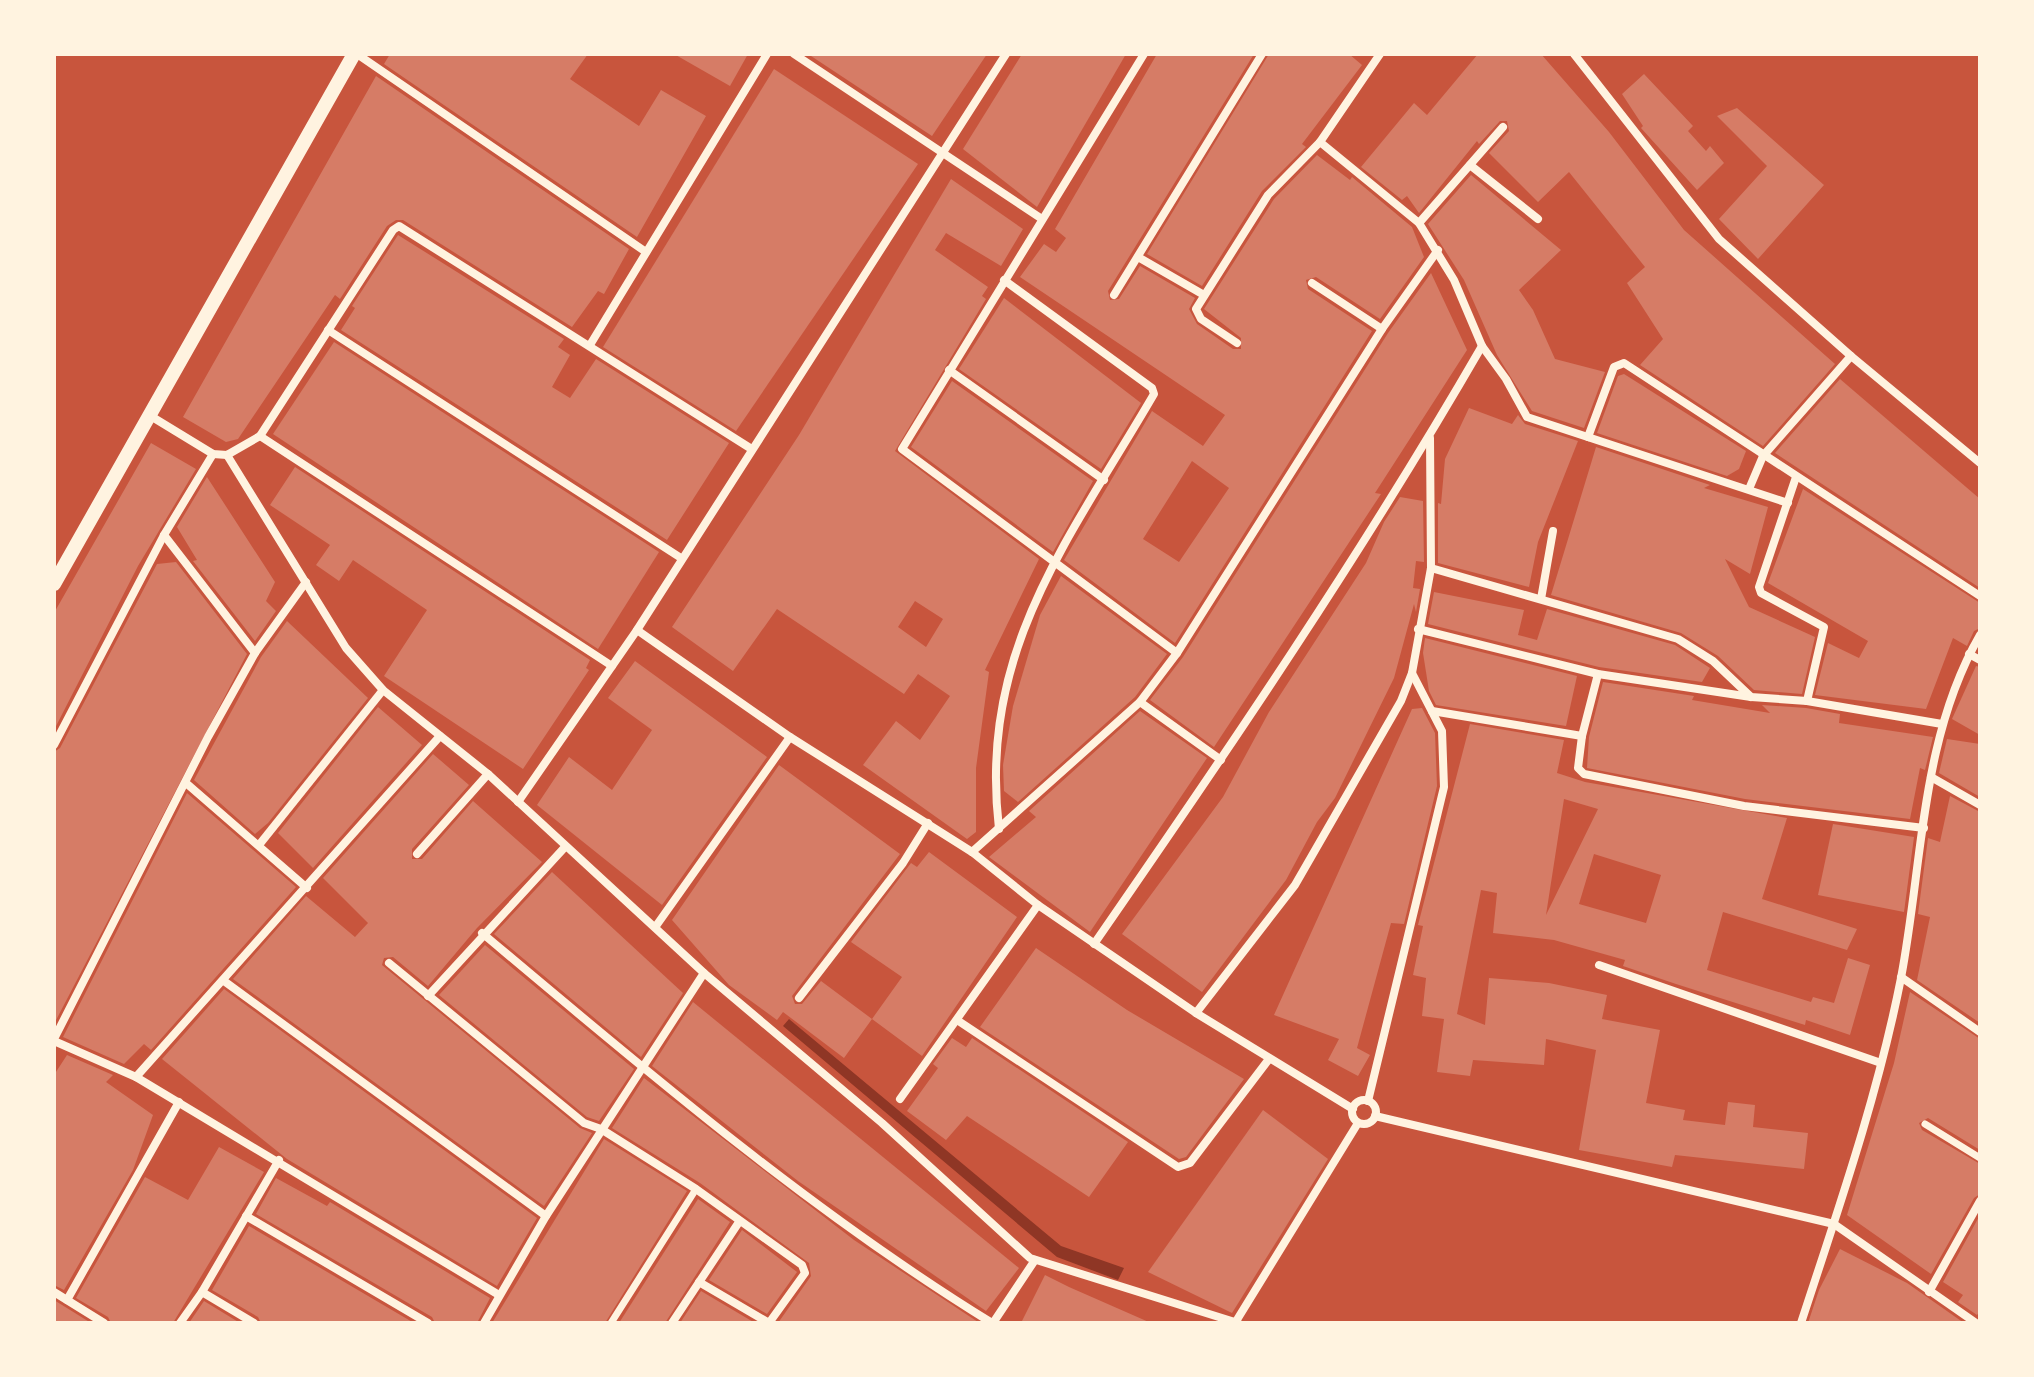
<svg xmlns="http://www.w3.org/2000/svg" width="2034" height="1377" font-family="Lora,serif">
<style>
.water{fill:#8f3625}
.building{fill:#d67c66;fill-rule:evenodd}
.lines{fill:none;stroke-linecap:round;stroke-linejoin:round}
.pedestrian{stroke:#fff3e0;stroke-width:7}
.minor{stroke:#fff3e0;stroke-width:8}
.tertiary{stroke:#fff3e0;stroke-width:14}
</style>
<rect width="100%" height="100%" fill="#c8553d"/>
<polygon class="water" points="789,1019 1061,1246 1124,1268 1118,1280 1057,1257 783,1026"/>
<g class="building">
<polygon points="390,54 588,54 570,79 639,126 661,90 706,116 637,237 384,64"/>
<polygon points="674,54 748,54 730,86"/>
<polygon points="808,54 987,54 932,136"/>
<polygon points="1022,54 1126,54 1037,207 963,149"/>
<path d="M 1157,54 L 1254,54 L 1108,291 L 1110,300 L 1119,299 L 1140,266 L 1195,298 L 1189,309 L 1197,324 L 1233,349 L 1241,349 L 1241,338 L 1204,309 L 1274,199 L 1317,155 L 1350,180 L 1352,177 L 1412,227 L 1424,257 L 1380,319 L 1316,277 L 1306,280 L 1308,289 L 1372,331 L 1175,643 L 1064,560 L 1152,411 L 1203,446 L 1225,415 L 1020,277 L 1044,244 L 1056,252 L 1066,238 L 1055,229 ZM 1192,461 L 1229,488 L 1179,562 L 1143,539 Z"/>
<polygon points="1269,54 1349,54 1362,65 1302,144 1306,147 1262,191 1202,286 1147,254"/>
<polygon points="1478,54 1541,54 1609,132 1684,230 1835,364 1763,446 1640,365 1663,339 1627,283 1645,267 1569,172 1538,202 1489,153 1509,131 1507,121 1500,121 1479,144 1477,141 1419,213 1407,196 1402,200 1361,167 1414,103 1427,115"/>
<polygon points="774,69 918,164 736,431 603,347"/>
<polygon points="1644,74 1693,126 1688,131 1706,151 1710,146 1724,163 1697,190 1641,128 1643,126 1622,94"/>
<polygon points="376,76 629,249 604,294 598,291 572,327 403,220 396,220 387,226 340,299 335,295 238,439 226,442 183,417"/>
<polygon points="1737,108 1824,185 1758,259 1719,219 1767,166 1717,116"/>
<polygon points="1471,175 1561,250 1519,290 1533,310 1555,359 1605,372 1584,428 1532,411 1497,355 1464,280 1428,224"/>
<path d="M 951,179 L 1023,229 L 1001,266 L 946,233 L 935,250 L 988,287 L 982,296 L 986,299 L 895,451 L 1039,559 L 985,670 L 989,672 L 976,768 L 976,832 L 967,839 L 863,765 L 896,721 L 920,740 L 950,696 L 918,674 L 904,694 L 777,609 L 733,671 L 672,627 L 799,435 ZM 915,601 L 943,619 L 926,647 L 898,627 Z"/>
<polygon points="398,235 564,339 558,347 570,355 552,387 570,398 596,359 729,443 667,540 341,330 355,308 352,306"/>
<polygon points="1431,273 1467,350 1375,493 1381,494 1214,747 1150,700 1183,657 1388,333"/>
<polygon points="1004,298 1141,403 1101,469 959,369"/>
<polygon points="334,342 659,552 598,649 273,434"/>
<polygon points="1624,374 1746,451 1739,469 1727,476 1597,433 1618,376"/>
<polygon points="1840,379 1980,499 1980,588 1775,453"/>
<polygon points="952,381 1093,481 1053,552 911,447"/>
<polygon points="1469,408 1512,424 1518,415 1525,424 1578,441 1538,542 1529,587 1438,563 1438,503 1441,504 1445,459"/>
<polygon points="151,443 196,469 138,566 54,730 54,613"/>
<polygon points="1596,447 1710,485 1704,488 1768,507 1750,574 1725,559 1749,607 1815,637 1802,694 1754,690 1718,656 1681,633 1551,595"/>
<polygon points="295,467 590,660 586,668 589,670 523,769 384,676 427,610 353,560 339,581 316,565 330,545 270,505"/>
<polygon points="207,477 275,582 266,601 276,611 255,641 193,561 197,560 177,527"/>
<polygon points="1803,489 1980,603 1980,628 1974,631 1967,646 1953,638 1926,709 1815,695 1828,643 1859,658 1868,641 1768,583"/>
<polygon points="1400,497 1423,501 1424,562 1416,561 1413,588 1420,589 1416,612 1414,604 1394,678 1335,798 1317,822 1286,880 1202,992 1122,934 1223,797 1269,712 1366,563 1384,522"/>
<polygon points="176,562 247,654 54,1024 54,752 60,748 157,564"/>
<polygon points="1061,576 1167,654 1135,697 1018,802 1004,791 1003,765 1013,706 1040,615"/>
<polygon points="1434,592 1524,610 1518,635 1537,640 1547,609 1675,645 1710,668 1702,682 1599,667 1428,624"/>
<polygon points="287,621 368,698 268,823 255,834 194,780 261,657"/>
<polygon points="1425,638 1577,676 1566,726 1436,705 1429,691 1423,653"/>
<polygon points="635,661 767,757 662,905 537,805 569,757 612,790 652,730 608,698"/>
<polygon points="1976,666 1980,667 1980,735 1952,719"/>
<polygon points="1603,682 1694,696 1692,700 1770,713 1762,705 1806,708 1840,714 1839,723 1933,737 1925,770 1920,768 1910,819 1745,799 1587,768 1589,737"/>
<polygon points="378,707 422,745 313,868 278,833"/>
<polygon points="1422,708 1435,733 1437,786 1404,924 1391,923 1357,1048 1370,1055 1358,1076 1328,1060 1339,1039 1274,1015 1412,709"/>
<polygon points="1140,711 1207,758 1090,932 989,857 1036,817 1029,811"/>
<path d="M 1470,724 L 1564,740 L 1557,773 L 1585,782 L 1787,818 L 1762,899 L 1857,929 L 1847,950 L 1723,912 L 1707,970 L 1811,1002 L 1813,997 L 1834,1003 L 1848,958 L 1870,965 L 1850,1035 L 1806,1020 L 1805,1025 L 1676,984 L 1623,966 L 1625,960 L 1554,940 L 1493,933 L 1497,893 L 1481,890 L 1457,1014 L 1485,1025 L 1489,978 L 1549,983 L 1607,995 L 1602,1019 L 1660,1030 L 1646,1103 L 1685,1110 L 1683,1120 L 1725,1125 L 1728,1102 L 1755,1105 L 1753,1127 L 1808,1133 L 1804,1169 L 1675,1155 L 1672,1167 L 1579,1150 L 1596,1050 L 1546,1039 L 1544,1065 L 1473,1060 L 1470,1076 L 1437,1072 L 1444,1019 L 1422,1016 L 1426,978 L 1413,975 L 1423,926 L 1418,925 ZM 1564,799 L 1598,809 L 1546,915 ZM 1594,854 L 1661,875 L 1646,923 L 1579,904 Z"/>
<polygon points="1947,739 1980,744 1980,797 1939,773"/>
<polygon points="433,754 469,785 412,849 412,859 422,859 473,801 542,862 477,928 428,986 393,957 384,958 382,965 580,1128 592,1133 544,1206 233,979 306,896 355,937 368,923 323,878"/>
<polygon points="779,765 900,854 792,996 795,1004 802,1004 821,981 872,1019 844,1058 783,1012 777,1020 729,985 672,920"/>
<polygon points="187,793 296,887 151,1050 144,1044 124,1064 63,1037"/>
<polygon points="1950,796 1980,812 1980,1023 1917,980 1930,917 1918,914 1928,838 1940,842"/>
<polygon points="1833,824 1914,837 1904,912 1818,895"/>
<polygon points="929,852 1017,917 922,1056 872,1019 902,977 851,942 911,863 917,867"/>
<polygon points="552,872 683,993 641,1057 494,934"/>
<polygon points="485,945 634,1069 599,1121 587,1117 439,995"/>
<polygon points="1036,948 1127,1010 1244,1079 1186,1157 1179,1159 980,1027"/>
<polygon points="224,989 537,1218 497,1286 287,1159 162,1059"/>
<polygon points="1910,992 1980,1039 1980,1150 1928,1118 1919,1123 1922,1130 1980,1164 1980,1194 1974,1198 1931,1274 1847,1215 1894,1063"/>
<polygon points="693,1002 1019,1268 986,1311 798,1181 652,1066"/>
<polygon points="952,1038 966,1047 972,1038 1128,1142 1089,1197 967,1116 946,1140 907,1111 938,1068 933,1064"/>
<polygon points="67,1055 113,1075 106,1082 153,1115 133,1170 64,1290 54,1285 54,1075"/>
<polygon points="644,1078 854,1240 978,1322 778,1323 811,1276 809,1263 700,1183 612,1128"/>
<polygon points="1263,1110 1328,1159 1232,1313 1148,1272"/>
<polygon points="604,1139 687,1191 605,1323 492,1323"/>
<polygon points="219,1147 264,1172 173,1323 111,1323 108,1317 76,1298 145,1177 188,1200"/>
<polygon points="276,1178 327,1206 330,1202 490,1298 477,1323 435,1323 432,1317 256,1214"/>
<polygon points="698,1199 730,1222 665,1323 619,1323"/>
<polygon points="1980,1215 1980,1311 1977,1315 1958,1302 1963,1295 1943,1282"/>
<polygon points="249,1226 414,1323 261,1323 258,1317 212,1290"/>
<polygon points="742,1230 797,1272 767,1314 709,1280"/>
<polygon points="1840,1249 1907,1283 1964,1323 1808,1323 1819,1290"/>
<polygon points="1045,1275 1069,1287 1151,1323 1021,1323"/>
<polygon points="701,1291 755,1323 680,1323"/>
<polygon points="54,1300 91,1323 54,1323"/>
<polygon points="204,1301 240,1323 189,1323"/>
</g>
<g class="lines">
<g class="pedestrian">
<polyline points="1925,1124 1980,1158"/>
<polyline points="611,1323 696,1189"/>
</g>
<g class="minor">
<polyline points="357,54 646,252"/>
<polyline points="794,54 1042,219"/>
<polyline points="1144,54 902,449 1177,653"/>
<polyline points="1574,54 1719,239 1851,356 1980,463"/>
<polyline points="1320,142 1419,223 1454,280 1482,346 1506,379 1527,417 1788,503"/>
<polyline points="1470,165 1538,219"/>
<polyline points="1419,223 1503,127"/>
<polyline points="1138,257 1204,295"/>
<polyline points="1312,283 1382,329"/>
<polyline points="1114,295 1262,54"/>
<polyline points="328,330 681,558"/>
<polyline points="1237,343 1201,319 1196,309 1268,195 1320,142 1380,54"/>
<polyline points="590,345 767,54"/>
<polyline points="949,370 1104,480"/>
<polyline points="149,415 213,454 227,455 260,436 393,230 399,226 750,448"/>
<polyline points="260,436 612,666"/>
<polyline points="1588,437 1614,367 1624,363 1980,596"/>
<polyline points="227,455 346,648 383,690 488,774 704,973 882,1123 1030,1258 1238,1323"/>
<polyline points="1796,477 1759,587 1761,593 1824,627 1807,701"/>
<polyline points="1749,489 1763,456 1851,356"/>
<polyline points="164,535 255,653"/>
<polyline points="1431,568 1678,639 1713,661 1751,697"/>
<polyline points="1541,599 1553,531"/>
<polyline points="1418,629 1598,674 1751,697 1807,701 1942,724"/>
<polyline points="637,630 790,737 972,852 1038,905 1196,1013 1353,1109"/>
<polyline points="1969,654 1980,660"/>
<polyline points="1598,674 1582,736 1578,768 1584,774 1744,806 1924,828"/>
<polyline points="1140,702 1221,760"/>
<polyline points="1432,711 1582,736"/>
<polyline points="54,745 164,535 213,454"/>
<polyline points="1931,777 1980,805"/>
<polyline points="186,783 307,888"/>
<polyline points="518,802 637,630 1006,54"/>
<path d="M 999,829 C 978,650 1069,540 1154,394 L 1152,388 L 1004,280"/>
<polyline points="259,845 383,690"/>
<polyline points="972,852 1140,702 1177,653 1382,329 1438,250"/>
<polyline points="417,854 488,774"/>
<polyline points="656,926 790,737"/>
<path d="M 482,933 C 645,1070 810,1211 992,1323"/>
<path d="M 1094,944 C 1229,749 1363,552 1482,346"/>
<polyline points="389,963 584,1123 601,1129 696,1189 802,1265 805,1273 769,1323"/>
<polyline points="1599,965 1881,1063"/>
<polyline points="1901,977 1980,1032"/>
<polyline points="224,981 546,1216"/>
<polyline points="428,996 565,847"/>
<polyline points="799,998 903,863 928,823"/>
<polyline points="1196,1013 1295,885 1401,701 1412,673"/>
<polyline points="957,1020 1178,1167 1190,1163 1269,1059"/>
<polyline points="54,1039 208,737 255,653 306,582"/>
<polyline points="54,1041 136,1077 499,1295"/>
<polyline points="136,1077 440,736"/>
<polyline points="900,1099 1038,905"/>
<circle cx="1364" cy="1112" r="12"/>
<polyline points="1368,1101 1444,787 1442,731 1412,673 1431,568 1430,438"/>
<polyline points="1375,1116 1834,1224 1976,1323"/>
<polyline points="246,1216 428,1323"/>
<polyline points="699,1282 769,1323"/>
<polyline points="54,1292 104,1323"/>
<polyline points="202,1292 254,1323"/>
<polyline points="1929,1292 1980,1201"/>
<polyline points="67,1300 179,1102"/>
<polyline points="180,1323 202,1292 279,1160"/>
<polyline points="484,1323 546,1216 704,973"/>
<polyline points="672,1323 739,1222"/>
<polyline points="993,1323 1035,1260"/>
<polyline points="1235,1323 1358,1123"/>
<path d="M 1801,1323 C 1838,1210 1878,1095 1901,978 C 1923,863 1920,739 1980,635"/>
</g>
<polyline class="tertiary" points="54,584 354,54"/>
</g>
<rect width="2034" height="1377" fill="none" stroke="#fff3e0" stroke-width="112"/>
</svg>
